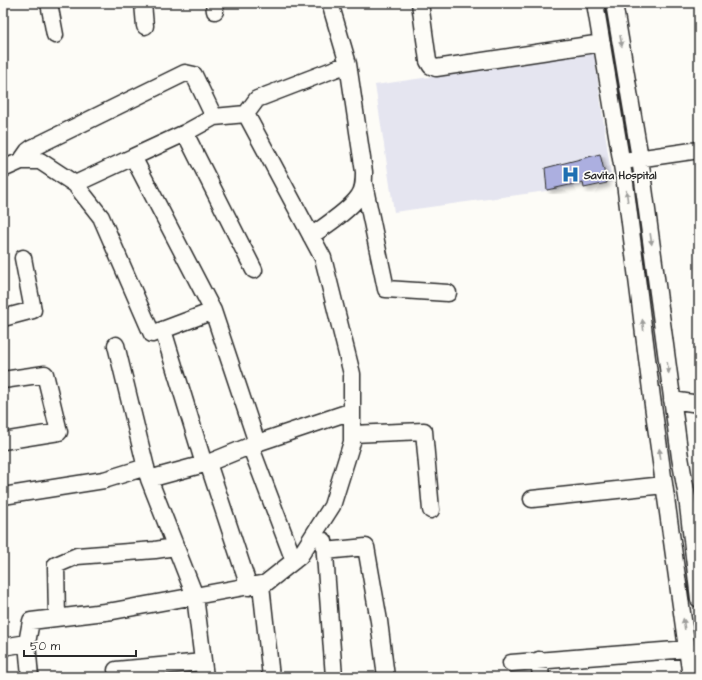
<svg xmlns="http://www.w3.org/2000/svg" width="702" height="680" viewBox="0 0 702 680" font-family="'Architects Daughter',sans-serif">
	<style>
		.built { fill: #e5e5f0 }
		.building { fill: #acafe0; stroke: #2b2b2b; filter: url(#shadow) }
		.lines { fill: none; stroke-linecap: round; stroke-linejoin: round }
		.minor-casing { stroke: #2b2b2b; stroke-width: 19 }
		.minor { stroke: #fdfcf7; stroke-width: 16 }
		.oneway { fill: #9e9e9b }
		.labels { text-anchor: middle; stroke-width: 3.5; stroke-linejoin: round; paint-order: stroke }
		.poi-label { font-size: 11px; font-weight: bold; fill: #2b2b2b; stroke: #fdfcf7; text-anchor: start }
	</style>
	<defs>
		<filter id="shadow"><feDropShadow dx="3.5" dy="3.5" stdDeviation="2" flood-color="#0004"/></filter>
	</defs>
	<rect width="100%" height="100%" fill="#fdfcf7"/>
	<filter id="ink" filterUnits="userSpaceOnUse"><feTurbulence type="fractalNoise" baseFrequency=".025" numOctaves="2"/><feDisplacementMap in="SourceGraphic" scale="8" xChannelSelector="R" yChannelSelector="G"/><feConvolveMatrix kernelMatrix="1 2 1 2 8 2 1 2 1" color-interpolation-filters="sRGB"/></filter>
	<g filter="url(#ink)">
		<!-- built -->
		<path class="built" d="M594 53 612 182 394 212 375 85Z"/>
		<!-- building -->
		<path class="building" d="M600 154 607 183 584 188 583 182 547 190 545 168Z"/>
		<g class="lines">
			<defs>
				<path id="minor" d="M49 3 55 35
					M143 3 145 26
					M214 3 215 11
					M420 3 428 61 431 66 436 68 602 43
					M595 3 625 183 652 398 691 677
					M614 3 640 158 680 457 687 497 699 599
					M246 114 257 99 348 64
					M185 133 254 270
					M630 160 699 150
					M3 169 21 161H40L75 184 101 217 152 334 213 311
					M75 184 133 157
					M364 184 386 289 448 293
					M311 236C325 226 350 210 359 196 364 189 364 181 364 172L348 64 330 3
					M3 318 33 310 23 258
					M163 330 204 464
					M116 345 148 476
					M3 380 45 374 59 432 3 441
					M672 400 699 404
					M352 434 424 431 431 510
					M257 443 352 411
					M250 445 294 561
					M208 463 249 587
					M3 496 104 480 146 467
					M532 499 664 485
					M324 541 334 677
					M325 551 366 547 379 621 386 677
					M261 585 271 677
					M57 618 56 565 77 556 155 550 175 547
					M27 643 30 677
					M3 647 27 643 31 621 113 611 266 583 300 556 332 506 352 442V374L323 258 246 114 214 117 194 75 185 73 32 148 28 151 21 161
					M539 660 541 677
					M511 663 688 649
					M116 670 203 662
					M205 677 195 596 149 479 208 463 257 443 213 311 133 157 185 133 214 117"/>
			</defs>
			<!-- minor casing -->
			<use href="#minor" class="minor-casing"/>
			<!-- minor -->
			<use href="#minor" class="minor"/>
		</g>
		<!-- one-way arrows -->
		<defs><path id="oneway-solid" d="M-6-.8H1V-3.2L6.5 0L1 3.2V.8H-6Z"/></defs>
		<g class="oneway">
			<use href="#oneway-solid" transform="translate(621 41) rotate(80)"/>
			<use href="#oneway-solid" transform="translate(627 196) rotate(-97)"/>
			<use href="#oneway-solid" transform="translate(651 239) rotate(82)"/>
			<use href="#oneway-solid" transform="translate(643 325) rotate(-97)"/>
			<use href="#oneway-solid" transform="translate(668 368) rotate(82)"/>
			<use href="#oneway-solid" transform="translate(660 454) rotate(-98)"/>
			<use href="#oneway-solid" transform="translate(684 624) rotate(-98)"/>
		</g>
	</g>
	<!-- icons -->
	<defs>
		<symbol id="hospital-bare" viewBox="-9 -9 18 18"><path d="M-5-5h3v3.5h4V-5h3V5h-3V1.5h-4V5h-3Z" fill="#1f6fb2" stroke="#fdfcf7" stroke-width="2.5" paint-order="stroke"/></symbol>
	</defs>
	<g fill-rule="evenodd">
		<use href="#hospital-bare" x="558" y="162" width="25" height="25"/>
	</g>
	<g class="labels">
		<!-- poi labels -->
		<g class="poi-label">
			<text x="584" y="179">Savita Hospital</text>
		</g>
	</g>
	<!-- margin -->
	<rect width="702" height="680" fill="none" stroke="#fdfcf7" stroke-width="16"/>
	<rect x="8" y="8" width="686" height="664" fill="none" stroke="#2b2b2b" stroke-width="1.5" filter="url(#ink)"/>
	<!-- scale -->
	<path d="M24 650v6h112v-6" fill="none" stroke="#2b2b2b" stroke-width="2"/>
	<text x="30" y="650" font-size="12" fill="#2b2b2b" stroke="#fdfcf7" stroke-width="3" paint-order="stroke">50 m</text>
</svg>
